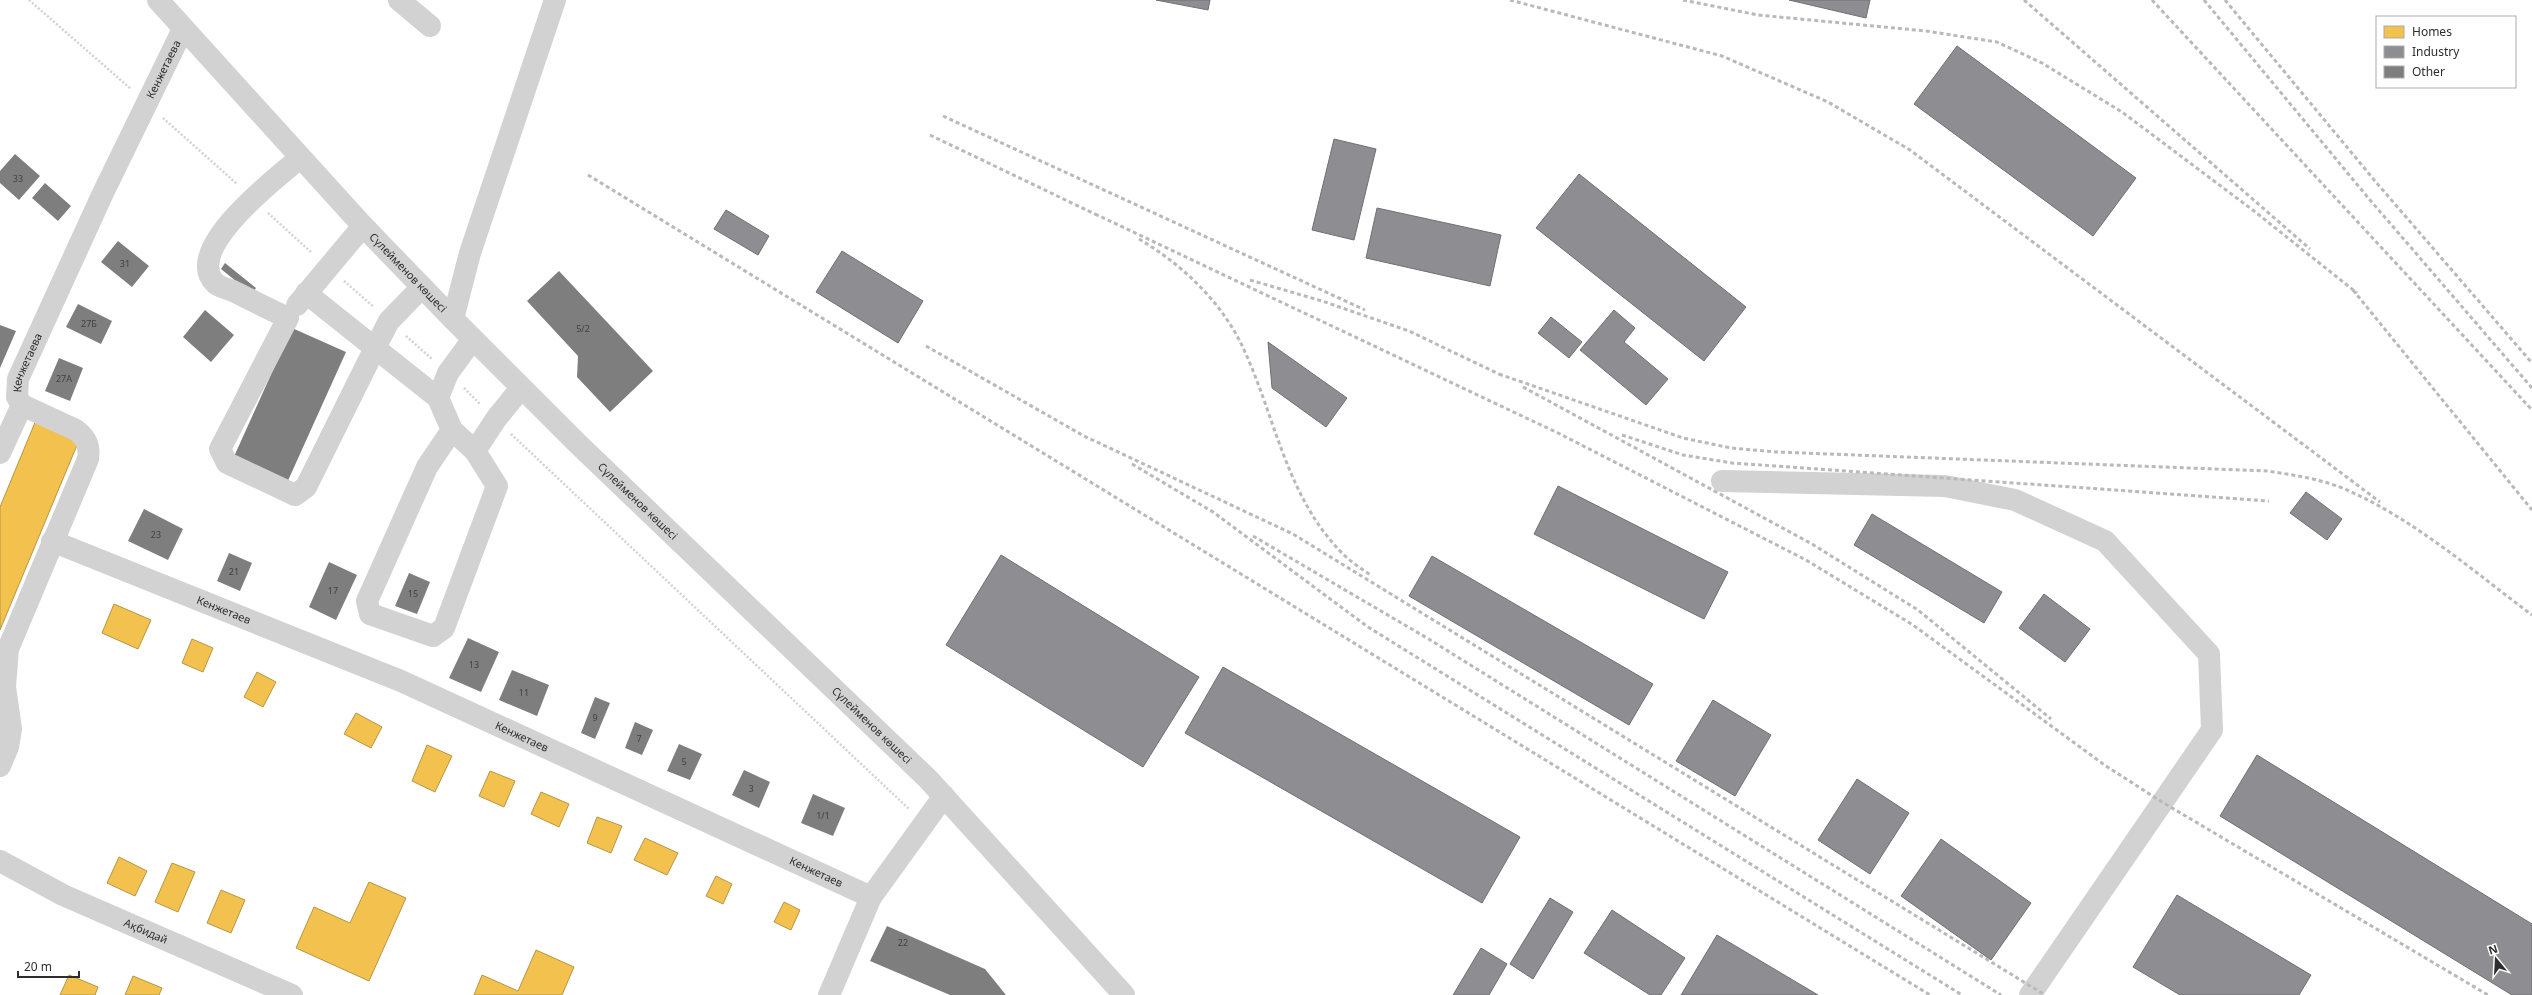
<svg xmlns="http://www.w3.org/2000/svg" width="2532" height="995" viewBox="0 0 2532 995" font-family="'Noto Sans',sans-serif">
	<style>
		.homes { fill: #f2c14e; stroke: #b79544 }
		.industry { fill: #8d8d92; stroke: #707074 }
		.building { fill: #7e7e7e }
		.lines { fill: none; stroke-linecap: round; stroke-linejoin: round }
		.path { stroke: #d2d2d2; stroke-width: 2.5; stroke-dasharray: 2 2; stroke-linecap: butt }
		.minor { stroke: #d2d2d2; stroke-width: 22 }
		.rail { stroke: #b9b9b9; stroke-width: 3; stroke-dasharray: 4 3; stroke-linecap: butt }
		.labels { text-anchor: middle; stroke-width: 4; stroke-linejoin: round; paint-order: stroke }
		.number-label { font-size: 9px; fill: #414141 }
		.street-label { font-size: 11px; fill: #2d2d2d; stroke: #fff }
	</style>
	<rect width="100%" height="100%" fill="#fff"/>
	<!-- homes -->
	<path class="homes" d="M36 420 80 438 0 630V507Z
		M114 604 151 620 138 649 102 633Z
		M192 639 213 648 203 672 182 663Z
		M257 672 276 682 263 707 244 697Z
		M356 713 382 727 371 748 344 734Z
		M427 745 452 756 435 792 412 781Z
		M490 771 515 781 504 807 479 796Z
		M541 792 569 804 559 827 531 814Z
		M597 817 622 826 611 853 587 843Z
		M645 838 678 853 667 875 634 860Z
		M119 857 147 871 135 896 107 883Z
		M172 863 195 872 178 912 155 902Z
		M716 876 732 884 723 904 706 896Z
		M369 882 406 898 369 981 296 948 314 907 350 923Z
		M221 890 245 900 231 933 207 923Z
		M784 902 800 910 791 930 774 922Z
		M536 950 574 967 562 995H474L482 975 518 991Z
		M69 975 98 987 95 995H60Z
		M133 976 162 988 159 995H125Z"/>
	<!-- industry -->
	<path class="industry" d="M1156 0H1210L1208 10Z
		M1789 0H1870L1866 18Z
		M1957 46 2136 178 2093 236 1914 104Z
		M1334 139 1376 149 1354 240 1312 230Z
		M1579 174 1746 307 1704 361 1536 228Z
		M1377 208 1501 235 1490 286 1366 258Z
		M726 210 769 236 758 255 714 229Z
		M842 251 923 301 898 343 816 292Z
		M1614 310 1635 328 1624 342 1668 379 1646 405 1580 350Z
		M1551 317 1582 342 1569 358 1538 333Z
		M1268 342 1347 398 1326 427 1272 388Z
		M1558 486 1728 572 1704 619 1534 534Z
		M2306 492 2342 519 2327 540 2290 513Z
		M1872 514 2002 592 1984 623 1854 545Z
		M1001 555 1199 677 1143 767 946 645Z
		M1432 556 1653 684 1629 725 1409 596Z
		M2044 594 2090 629 2065 662 2019 628Z
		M1223 667 1520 837 1482 903 1185 733Z
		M1713 700 1771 735 1735 796 1676 761Z
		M2257 755 2532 924V995H2512L2220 816Z
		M1857 779 1909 813 1870 874 1818 840Z
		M1941 839 2031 903 1991 960 1901 896Z
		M2177 895 2311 975 2299 995H2180L2133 967Z
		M1550 898 1573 912 1533 979 1510 964Z
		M1612 910 1685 958 1661 995H1650L1584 953Z
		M1717 935 1818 995H1681Z
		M1481 948 1507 964 1489 995H1453Z"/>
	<!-- building -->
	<path class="building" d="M15 154 40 176 19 200 0 183V171Z
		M45 183 71 206 58 221 32 198Z
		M118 241 149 266 132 287 101 262Z
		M225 263 256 288 252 294 221 269Z
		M559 271 653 371 610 412 577 377 578 356 527 301Z
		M78 304 112 321 101 344 66 327Z
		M205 310 234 335 211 362 183 337Z
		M0 325 16 331 0 368Z
		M292 328 346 352 286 485 232 461Z
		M59 358 83 368 70 401 45 391Z
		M144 509 183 529 168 560 128 541Z
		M229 553 252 563 240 591 217 581Z
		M329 562 357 575 336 620 309 607Z
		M409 573 430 582 417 614 395 606Z
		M468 638 499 652 481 692 449 678Z
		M512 670 549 685 537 716 499 700Z
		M595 697 610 703 595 739 581 733Z
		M635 722 653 730 642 755 625 748Z
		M679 744 702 754 690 780 667 771Z
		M744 770 770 782 759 808 732 795Z
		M813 794 845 808 833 836 801 823Z
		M887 926 985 969 1006 995H950L870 961Z"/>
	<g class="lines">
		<!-- path -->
		<path class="path" d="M29 0 131 89
			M163 118 237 184
			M268 213 312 253
			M344 281 374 307
			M406 336 432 359
			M464 388 480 404
			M511 434 909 809"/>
		<!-- minor -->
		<g class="minor">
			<path id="s1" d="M158 0 363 226 453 319 577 443 928 779 1124 995"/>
			<path d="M399 0 430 26"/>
			<path d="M300 158C279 176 180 250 216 284 220 287 228 289 233 291 251 300 269 309 288 318L220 449 227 463 295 495 306 487 375 348 306 293"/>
			<path d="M422 287 389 321 375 348 438 398 452 430 475 451 497 486 444 628 433 636 370 614 367 601 427 467 452 430"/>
			<path d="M297 305 363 226"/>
			<path d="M453 319 470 253 555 0"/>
			<path d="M438 398 448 373 473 339"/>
			<path d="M475 451 496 419 521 388"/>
			<path d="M0 453 22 405"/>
			<path d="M1722 481 1945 486 2015 500 2105 541 2209 654 2212 730 2030 995"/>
			<path id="s2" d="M52 541 401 681 871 897 944 796"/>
			<path id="s3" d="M0 766 8 747 11 729 5 687 8 649 88 459C90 445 86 438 76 430L22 405 17 397 18 379 103 193 183 29"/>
			<path id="s4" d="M0 861 63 895 292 995"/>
			<path d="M829 995 871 897"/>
		</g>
		<!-- rail -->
		<path class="rail" d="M1510 0 1722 56 1828 102 1910 150 2380 502
			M1683 0 1758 15 1926 31 1997 42 2042 63 2122 112 2254 211 2357 293
			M2024 0 2310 249
			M2152 0 2532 410
			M2204 0 2370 200 2532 388
			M2225 0 2375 181 2532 363
			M943 116 1365 310
			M930 135 1099 216
			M588 175 1930 995
			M1095 214 1558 433 1806 560 1913 625 2106 766 2162 802 2488 995
			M1139 239C1183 265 1224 304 1245 352 1276 420 1287 498 1343 554 1351 562 1362 569 1372 576
			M1250 280 1322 301 1409 331 1503 376
			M2353 290 2532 510
			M926 346 1084 436 1293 534 2045 995
			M1499 374 1683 438 1731 448 1777 452 2267 471C2294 475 2322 479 2347 490 2415 520 2473 571 2532 615
			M1523 387 1812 544 1918 610 2051 719
			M1622 435 1683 455 1732 463 2269 501
			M1132 464 1213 512 1368 627 1962 995
			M1253 536 1427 638 2001 995"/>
	</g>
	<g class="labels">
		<!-- number labels -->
		<g class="number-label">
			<text x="18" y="182">33</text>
			<text x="125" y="267">31</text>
			<text x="89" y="327">27Б</text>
			<text x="583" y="332">5/2</text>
			<text x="64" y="382">27А</text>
			<text x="156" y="538">23</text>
			<text x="234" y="575">21</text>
			<text x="333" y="594">17</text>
			<text x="413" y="597">15</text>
			<text x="474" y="668">13</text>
			<text x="524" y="696">11</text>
			<text x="595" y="721">9</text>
			<text x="639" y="742">7</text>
			<text x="684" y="765">5</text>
			<text x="751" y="792">3</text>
			<text x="823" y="819">1/1</text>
			<text x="903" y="946">22</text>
		</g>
		<!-- street labels -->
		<g class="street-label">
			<text dy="4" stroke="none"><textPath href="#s3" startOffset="788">Кенжетаева</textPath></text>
			<text dy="4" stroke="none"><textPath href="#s1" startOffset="370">Сүлейменов көшесі</textPath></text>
			<text dy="4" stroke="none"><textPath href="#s3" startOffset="464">Кенжетаева</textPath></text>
			<text dy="4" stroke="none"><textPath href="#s1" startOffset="694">Сүлейменов көшесі</textPath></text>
			<text dy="4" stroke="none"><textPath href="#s2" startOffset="185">Кенжетаев</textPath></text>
			<text dy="4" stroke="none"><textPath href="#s1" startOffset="1018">Сүлейменов көшесі</textPath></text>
			<text dy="4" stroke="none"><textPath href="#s2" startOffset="509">Кенжетаев</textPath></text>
			<text dy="4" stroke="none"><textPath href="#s2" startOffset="833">Кенжетаев</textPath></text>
			<text dy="4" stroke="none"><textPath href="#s4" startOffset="162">Ақбидай</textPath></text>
		</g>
	</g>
	<!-- legend -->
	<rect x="2376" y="16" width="140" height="72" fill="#ffffff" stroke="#ababab"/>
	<rect x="2384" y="26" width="20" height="12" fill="#f2c14e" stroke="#ababab"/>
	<text x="2412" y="36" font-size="12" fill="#2d2d2d">Homes</text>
	<rect x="2384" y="46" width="20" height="12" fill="#8d8d92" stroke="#ababab"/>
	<text x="2412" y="56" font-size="12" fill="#2d2d2d">Industry</text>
	<rect x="2384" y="66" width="20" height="12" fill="#7e7e7e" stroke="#ababab"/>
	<text x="2412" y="76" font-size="12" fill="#2d2d2d">Other</text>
	<!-- north arrow -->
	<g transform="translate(2496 959) rotate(342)" stroke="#ffffff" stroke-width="3" paint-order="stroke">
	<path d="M0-3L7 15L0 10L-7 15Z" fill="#2d2d2d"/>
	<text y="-6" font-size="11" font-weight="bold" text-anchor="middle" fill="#2d2d2d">N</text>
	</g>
	<!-- scale -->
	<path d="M18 971v6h61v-6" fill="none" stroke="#2d2d2d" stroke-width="2"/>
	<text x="24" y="971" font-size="12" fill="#2d2d2d" stroke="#ffffff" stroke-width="3" paint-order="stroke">20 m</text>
</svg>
